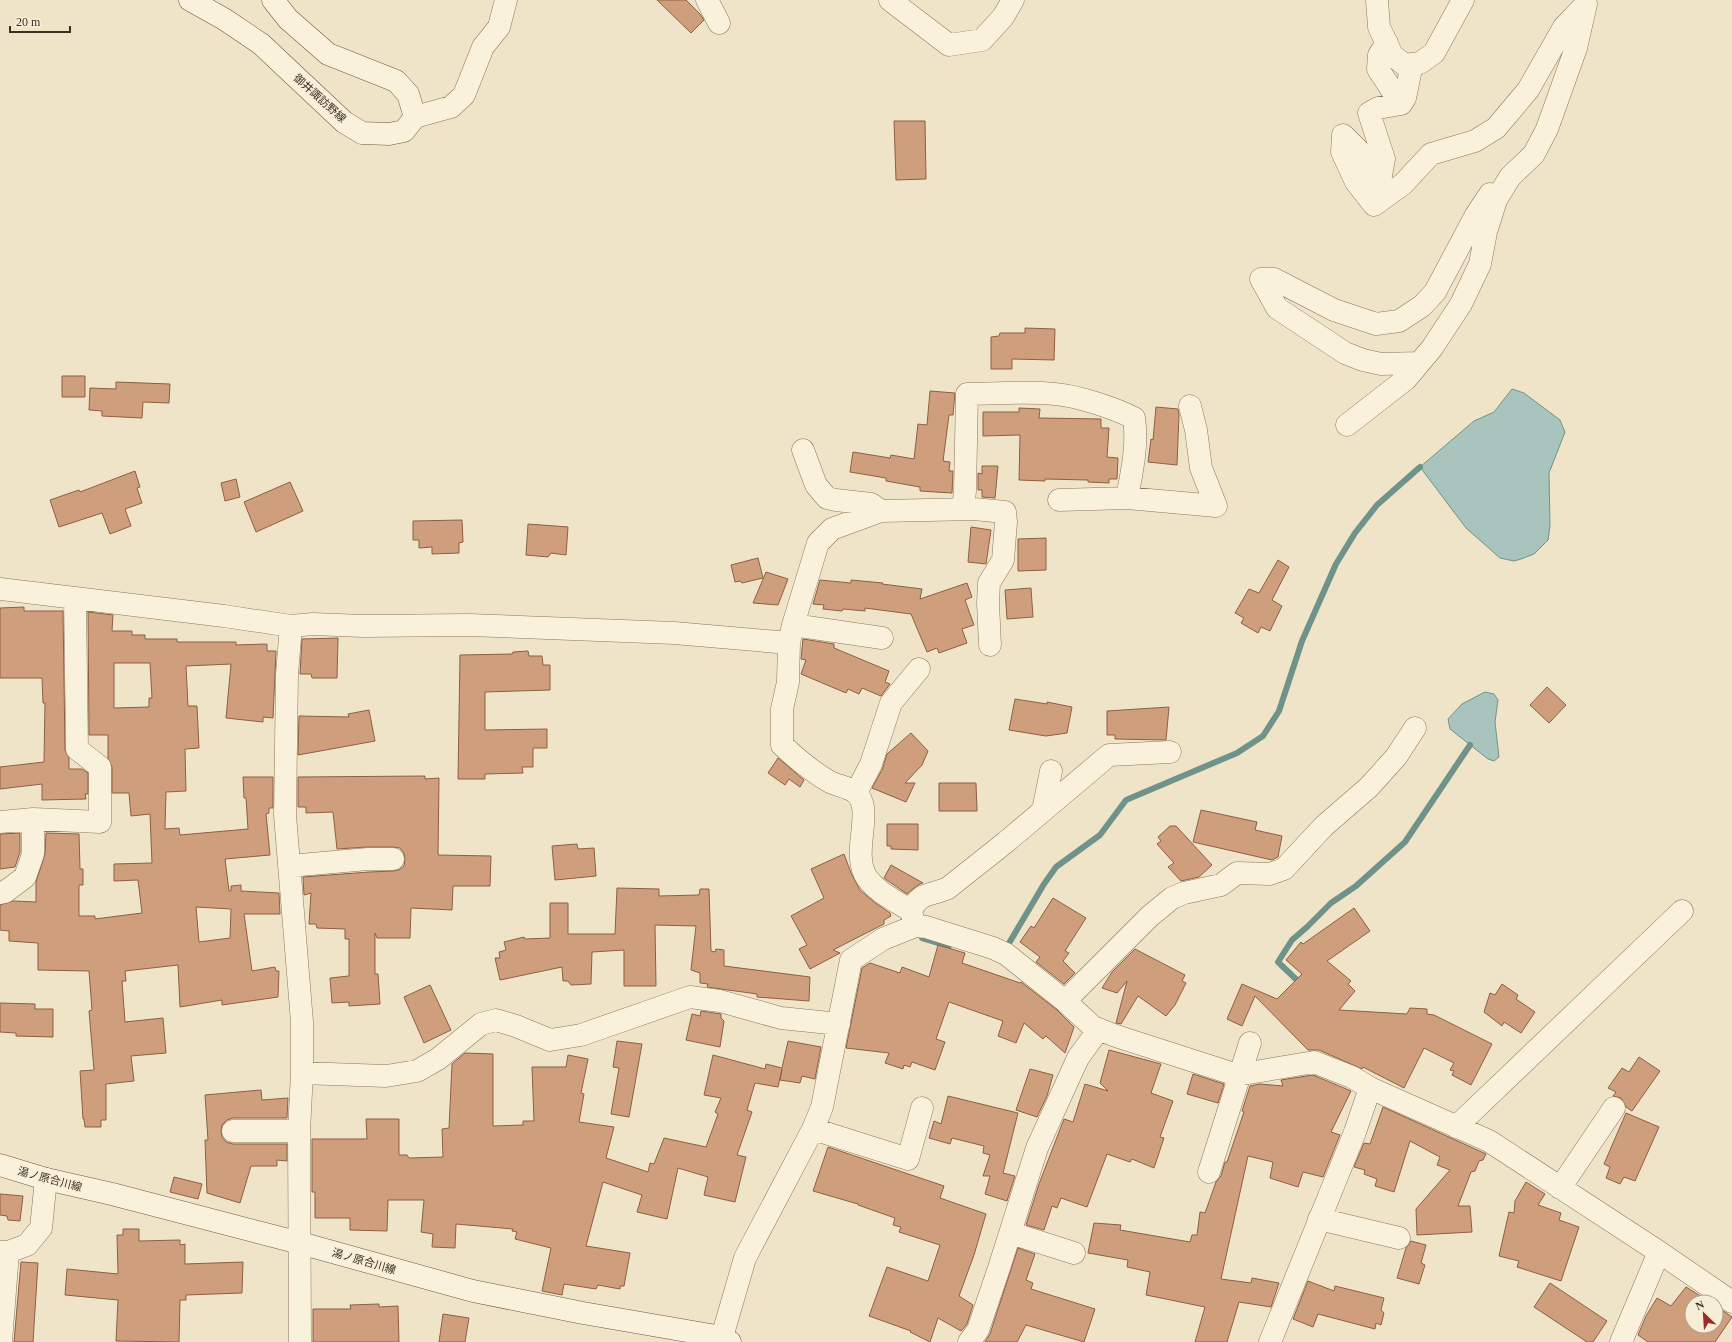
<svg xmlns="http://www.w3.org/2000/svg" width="1732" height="1342" viewBox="0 0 1732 1342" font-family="'Times New Roman','Noto Sans JP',serif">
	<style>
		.water { fill: #a9c4bc; stroke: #6f938a }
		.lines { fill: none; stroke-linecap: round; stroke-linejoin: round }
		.stream { stroke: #6f938a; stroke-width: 6 }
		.building { fill: #cf9f7d; stroke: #8d5f41; fill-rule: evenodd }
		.minor-casing { stroke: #8d765c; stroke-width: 23 }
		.secondary-casing { stroke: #6f573f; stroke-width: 23 }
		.minor { stroke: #faf1dc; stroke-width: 22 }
		.secondary { stroke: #faf1dc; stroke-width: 22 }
		.labels { text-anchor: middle; stroke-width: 3; stroke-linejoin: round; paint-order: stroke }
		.street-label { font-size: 11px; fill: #3d2e20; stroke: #f7eed8 }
	</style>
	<rect width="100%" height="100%" fill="#f0e4c8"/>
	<!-- water -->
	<path class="water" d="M1512 389 1524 393 1560 420 1565 432 1549 473 1550 526 1548 540 1534 554 1521 559 1514 561 1500 558 1466 528 1420 467 1474 421 1494 412Z
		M1485 692 1494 694 1498 700 1495 722 1499 757 1494 761 1488 759 1450 729 1448 719 1462 704Z"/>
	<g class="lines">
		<!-- stream -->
		<path class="stream" d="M922 938 949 946
			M1005 950 1044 884 1056 867 1100 835 1126 800 1237 753 1263 736 1279 711 1302 641 1336 564 1355 533 1377 505 1420 467
			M1301 984 1278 962 1292 940 1307 927 1331 903 1356 886 1405 842 1470 745"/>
	</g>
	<!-- building -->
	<path class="building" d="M657 0H686L700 14 704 20 691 33Z
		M894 121H925L926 179 896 180Z
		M1025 328 1055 329 1054 360 1012 359V369H991V337L999 336 1000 333H1025Z
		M62 376H85V397H62Z
		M116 382 170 384 169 403 143 402 142 418 102 416V411L89 410 90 388 116 389Z
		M930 391 955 393 953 415H949L943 461 950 462 949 471H953L952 493 920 491V487L886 481V478L850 472 853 452 890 458 891 455 914 459 918 424 927 425Z
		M1156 407 1178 409 1179 415 1177 465 1148 462 1151 439 1153 440Z
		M1019 408 1040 409 1039 418 1101 419V428H1109L1107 457 1118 458 1117 479H1109V483L1088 482V480L1045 479V481L1019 480 1020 435 983 436V412H1019Z
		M982 466H998L995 498 982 497V490H978V473L982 474Z
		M135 471 140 487 137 488 142 503 125 509 131 526 110 534 102 513 59 527 50 500 79 490 80 492Z
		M236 479 240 497 225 501 221 483Z
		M290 482 303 511 256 532 244 502Z
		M462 520 463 542 459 543V553L432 554V547L419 548V540H413V521Z
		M528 524 568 527 566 555 551 553 548 557 526 555Z
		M971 527 991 530 986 564 968 562Z
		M1046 538V570L1018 571V539Z
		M758 558 763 578 742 583 740 581 735 582 731 565Z
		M1278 560 1289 567 1272 600 1282 606 1270 631 1261 627 1258 633 1241 623 1244 618 1235 613 1249 589 1259 593Z
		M766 572 788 579 778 605 753 603Z
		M820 580 851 583V580L883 583 882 584 922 589 920 599 967 583 972 597 965 600 974 625 962 629 967 643 939 653 937 648 927 652 911 614 865 608V611L843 609 842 611 823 609 824 605 813 604Z
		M1031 588 1033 617 1007 619 1005 590Z
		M24 607V611H63L65 750 69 758V769H82L88 773V794H85L86 799 42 800V784L0 789V767L44 762 45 703H43L42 678H0V608Z
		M88 612 113 615 112 631H132V635H145V639H177V642H236V645L267 644V651H276L273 718 263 717V722L226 718 231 664 186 666 188 706H197L199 748 185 749 186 791 166 792 165 829 179 828 180 835 248 829 246 798H244L243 777H273V808H269V813L266 814 270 855 225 859 229 891H231V886L241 885V891L279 893 280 914H244L252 971 275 967 276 971H279L278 997 222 1005V1000L180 1007 178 965 125 971 126 981H122L125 1022 163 1018 166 1053 131 1056 134 1081 106 1084V1120H101V1127H85L84 1119H83L80 1071 94 1070 89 1011 92 1010 89 971 38 970V943L9 941V931L0 930V905L13 901 36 902V882L45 854 46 833 79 834 80 869H83V885H79V916H95V919L142 913 138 880 114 881V864L152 863 150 814 131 816 129 793H112V767L108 758V735H89ZM114 663H150L152 698H149V707L114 708ZM196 907 231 909 230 938 199 942Z
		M338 638 337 678H312L311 674H300L302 639Z
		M803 639 834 644V648L889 671 885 682 890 684 881 696 862 688 859 694 848 689 846 693 801 674 806 660 801 659Z
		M528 651 529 656H542L543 665H550V690L485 692V730L547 729V748H533V767H522L523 773 485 774V779H458L460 655 512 654 513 652Z
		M1547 687 1566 705 1549 723 1530 705Z
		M1015 699 1047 704V702L1072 707 1067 733 1046 736 1009 730Z
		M1169 707 1166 740 1115 739V735H1107V711Z
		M369 710 375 741 298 755 299 716 349 717 348 714Z
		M911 733 928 751 922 765 905 783H915L906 802 872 788 882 770 887 754Z
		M778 758 804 780 800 787 789 779 785 785 768 773Z
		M425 776V779L439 778 438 855 491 856 490 886H453L452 910 411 908 410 938H377L375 933V974H378L380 1004 349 1006V1002L332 1003 330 978 349 976V939H345V929L317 928 316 924H309L311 893 304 895 303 877 369 872 393 871 399 870 404 866 405 859 404 853 400 848 393 847H367L337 849 333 812 306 813V807H298V777Z
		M939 783H976L977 811H939Z
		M1201 810 1257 822 1255 830 1282 836 1278 857 1272 860 1193 842Z
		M887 824H918V850L891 849V846H887Z
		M1170 826H1176L1212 865 1199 877 1181 881 1168 867 1174 863 1157 844 1161 841 1158 837Z
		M20 833V852L15 867 0 869V834Z
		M577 844 578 849 594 848 596 876 555 880 552 846Z
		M844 854 851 873 860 890 874 902 890 913 891 916 884 920V924L833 950 840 953 810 969 799 949 807 945 791 916 824 898 811 869Z
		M891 865 923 883H922L915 887 907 894 884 878Z
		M617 888 659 889V896L699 895 700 889H709L711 951 715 952 716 949 724 950V966L810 977 809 1001 757 997V994L707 987 708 984 700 983V973L691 970 696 926 655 925 656 986H624V950L592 952 591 984 571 985 568 981H563L562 967 500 980 495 958H500L499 952 506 950 504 942 524 937 525 939 550 938V903H568V934H615Z
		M1053 898 1086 918 1065 951 1069 953 1063 961 1075 973 1064 984 1036 962 1040 957 1020 942 1031 926 1034 928Z
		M1354 908 1370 931 1327 961 1351 981 1348 984 1355 991 1339 1010 1407 1014 1410 1008 1427 1009V1014L1434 1015 1492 1044 1471 1085 1452 1075 1454 1071 1450 1070 1454 1063 1424 1048 1404 1088 1363 1067 1362 1069 1319 1050H1308L1255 996 1242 1026 1227 1019 1242 984 1277 999 1302 974 1286 960 1301 942 1303 944Z
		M938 945 965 953 962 963 1020 983 1021 982 1057 1010 1074 1027 1065 1053 1046 1036 1043 1039 1024 1023 1016 1043 998 1036 1003 1021 949 1002 936 1039 945 1042 935 1070 912 1062 910 1067 904 1065 903 1069 885 1063 889 1053 846 1048 862 968 870 963 900 973 902 967 929 977Z
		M1135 949 1185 975 1182 981 1186 983 1175 1005 1166 1016 1138 996 1121 1024 1116 1023 1127 981 1117 993 1102 988 1112 972Z
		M1502 984 1518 995 1516 999 1535 1012 1521 1033 1504 1022 1502 1026 1484 1012 1490 993 1495 995Z
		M430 985 451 1030 424 1043 404 997Z
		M0 1003 35 1004V1009H53V1037L16 1036V1033L0 1032Z
		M701 1011 721 1014V1018L724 1021 720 1047 686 1040 692 1014 700 1016Z
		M617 1041 642 1044 629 1117 611 1114 619 1068 613 1067Z
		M788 1041 821 1047 815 1079 802 1076 800 1083 780 1080 782 1069 778 1087 755 1083 747 1110 752 1112 737 1155 746 1157 735 1202 704 1195 708 1177 678 1168 667 1219 637 1212 642 1195 603 1182 586 1246 630 1253 624 1286H620V1289L598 1285 596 1289 564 1284 562 1295 542 1291 551 1248 515 1239 517 1232 512 1231 513 1229 456 1224 455 1248 432 1247 433 1234 421 1232 424 1200H388L387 1231 350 1230V1218H315V1192H312V1139H367L366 1119H399V1155H407L409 1158 443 1157 442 1129 449 1128 452 1064 465 1053 493 1054V1126L523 1125V1121H534L532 1067H566L568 1055 588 1059 581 1093 584 1094 579 1122 614 1127 606 1158 648 1172 650 1163 654 1164 664 1138 706 1147 718 1114 715 1112 721 1098 704 1095 713 1055 765 1069 766 1064 782 1068Z
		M1109 1050 1161 1064 1151 1093 1173 1101 1160 1137 1164 1138 1154 1168 1132 1159 1130 1162 1107 1154 1087 1207 1061 1198 1057 1208 1052 1206 1044 1230 1026 1225 1039 1184 1064 1119 1073 1122 1085 1084 1108 1091 1100 1083Z
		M1639 1057 1660 1071 1632 1111 1626 1107 1621 1098 1613 1096 1616 1092 1608 1088 1622 1068 1629 1072Z
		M1030 1069 1053 1075 1047 1096 1037 1117 1016 1110Z
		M1193 1074 1224 1084 1218 1103 1187 1094Z
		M1313 1075 1351 1091 1331 1132 1340 1135 1323 1177 1303 1172 1298 1187 1270 1178 1273 1162 1248 1156 1221 1279 1251 1283 1252 1278 1279 1283 1271 1307 1239 1302 1227 1342H1195L1205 1307 1146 1295 1150 1272 1127 1267 1128 1260 1088 1253 1094 1223 1121 1225 1120 1230 1190 1242 1192 1235H1197L1200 1212 1205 1213 1216 1182 1221 1176 1225 1162H1227L1244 1112 1242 1111 1250 1086 1260 1084 1283 1086 1281 1080Z
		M261 1090 262 1100 288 1098 287 1118H233L227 1120 222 1125 221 1131 222 1137 226 1142 233 1144H287V1161L277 1160V1166H251L240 1203 207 1193 205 1140H208L205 1095Z
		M948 1096 1018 1113 1003 1173 1015 1176 1007 1201 985 1194 990 1176H983L990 1155 983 1153 984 1146 952 1138 950 1144 929 1138 934 1121 941 1124Z
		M1383 1107 1486 1154 1483 1160 1479 1161 1475 1171 1471 1172 1458 1206H1470L1472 1232 1417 1235 1416 1209 1450 1170 1437 1165 1440 1157 1410 1141 1394 1192 1375 1186 1377 1179 1364 1174 1365 1170 1354 1167 1364 1143 1370 1144Z
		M1626 1113 1659 1127 1635 1181 1624 1177 1620 1184 1606 1178 1610 1167 1604 1164Z
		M828 1147 944 1186 940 1198 986 1214 974 1255 959 1296 973 1305 967 1324 961 1331 938 1318 930 1342 910 1332 911 1331 869 1316 887 1267 928 1281 940 1245 899 1232 901 1227 893 1225 895 1218 858 1205V1204L813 1191Z
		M174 1177 202 1184 198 1199 170 1192Z
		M1526 1182 1545 1194 1538 1205 1561 1213 1559 1220 1579 1227 1561 1281 1517 1267 1519 1261 1499 1256 1509 1212 1514 1213 1515 1201Z
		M0 1194 23 1196 20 1221 8 1220 7 1216 0 1215Z
		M123 1229H139V1241L180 1240V1245L185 1244V1264L243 1262 242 1293 186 1295V1300H180L179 1342 116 1341 118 1300 65 1295 67 1269 118 1274 117 1235H123Z
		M1411 1241 1426 1245 1421 1263 1425 1265 1419 1284 1397 1278 1406 1248Z
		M1018 1248 1035 1254 1026 1280 1033 1283 1031 1289 1095 1309 1084 1342 1026 1325 1017 1342H985L990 1334Z
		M21 1262 38 1263 33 1342H14Z
		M1308 1281 1334 1291 1335 1286 1384 1298 1381 1310 1384 1313 1381 1325 1376 1323 1375 1329 1318 1314 1313 1327 1293 1319Z
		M1550 1283 1607 1321 1593 1342H1587L1534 1307Z
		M1686 1287 1710 1302H1692V1326H1716V1306L1732 1317 1715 1342H1648L1638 1335 1646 1316 1657 1298 1671 1306Z
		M379 1304V1307L398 1306 399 1342H313V1309H351L350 1305Z
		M443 1314 469 1318 465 1342H439Z"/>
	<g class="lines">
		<defs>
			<path id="minor" d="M707 0 719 23
				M890 0 949 45 982 40 1003 17 1013 0
				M1377 0 1379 27 1392 55 1405 65 1420 63 1434 53 1463 0
				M1401 104 1405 98 1412 64
				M415 117 451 107 464 95 483 47 499 27 506 0
				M1419 363 1381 364 1363 360 1345 353 1277 308 1261 279H1274L1334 310 1376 324 1399 321 1422 306 1435 292 1476 215 1490 194
				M1347 425 1406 379 1432 348 1461 304 1480 264 1486 232 1496 200 1510 177 1534 154 1547 129 1576 48 1586 4 1564 27 1528 90 1496 128 1475 141 1431 154 1403 184 1374 205 1356 182 1342 152 1343 135 1359 151 1380 181 1384 159 1369 113 1378 108 1401 104 1378 69 1379 55 1387 43
				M803 450 816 485 827 498 836 500 871 504 881 511
				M1059 500 1127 498
				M963 509 965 491 967 394C996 394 1026 391 1055 394 1078 396 1114 408 1134 418 1138 445 1132 471 1127 498L1216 506 1201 468 1196 430 1190 406
				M0 589 224 616 291 626 313 624 363 626 469 625 674 633 789 643
				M793 625 882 638
				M291 626 287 674 285 815 302 1022V1073L299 1131 300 1342
				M856 793 871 764 891 703 919 669
				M1043 811 1051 771
				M0 822 33 819 100 822V767L77 749 75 599
				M289 866 368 859H393
				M0 893 5 892 25 877 33 854V819
				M911 911C920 891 931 896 948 888L1006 842 1109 755 1170 752
				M915 926 911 911C896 901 878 893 867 878 850 853 875 810 856 793 849 787 838 786 830 782 812 772 797 759 782 745V709L788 682 789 643 793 625 818 543 832 529 881 511 974 509 1005 512 1006 522 1003 560 989 583 988 603 990 645
				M1065 1001 1150 916 1172 898 1184 893 1221 885 1237 873 1270 874 1284 869 1324 826 1369 787 1396 757 1415 728
				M302 1073 386 1076 417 1071 438 1059 481 1024 496 1020 516 1026 550 1040 581 1035 690 997 720 1001 781 1018 839 1024
				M1456 1127 1682 911
				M813 1129 908 1159 922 1108
				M233 1131H299
				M1209 1172 1250 1043
				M1560 1188 1614 1108
				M1319 1219 1399 1238
				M1011 1233 1074 1253
				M0 1252H8L1 1342
				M8 1252 27 1245 41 1228 46 1179
				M722 1337 745 1258 813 1129 822 1107 851 960 883 939 915 926 926 927 993 948 1006 954 1065 1001 1093 1027 1116 1036 1237 1075 1314 1062 1352 1077 1370 1088 1489 1141 1659 1252 1732 1302
				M969 1342 978 1330 999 1268 1037 1148 1078 1058 1099 1029
				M1270 1342 1355 1132 1370 1088
				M1621 1342 1659 1252"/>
			<path id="secondary" d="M190 0 224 19 261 44 344 122 362 133 389 134 404 131 415 117 408 94 396 81 328 54 288 19 273 0
				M0 1165 46 1179 112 1194 300 1243 473 1291 583 1313 722 1337 730 1342"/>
		</defs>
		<!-- minor casing -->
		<use href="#minor" class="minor-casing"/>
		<!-- secondary casing -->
		<use href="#secondary" class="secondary-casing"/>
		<!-- minor -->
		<use href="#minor" class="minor"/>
		<!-- secondary -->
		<use href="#secondary" class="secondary"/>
	</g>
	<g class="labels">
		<!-- street labels -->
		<g class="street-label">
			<text transform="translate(320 98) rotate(42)" y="4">御井諏訪野線</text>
			<text transform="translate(50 1179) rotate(15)" y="4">湯ノ原合川線</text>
			<text transform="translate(364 1261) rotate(16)" y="4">湯ノ原合川線</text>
		</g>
	</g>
	<!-- north arrow -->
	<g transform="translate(1704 1314) rotate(335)"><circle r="19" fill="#f7eed8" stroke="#ada18e"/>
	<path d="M0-3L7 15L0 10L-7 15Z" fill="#9e2a2b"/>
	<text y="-6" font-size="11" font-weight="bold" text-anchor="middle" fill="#3d2e20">N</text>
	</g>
	<!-- scale -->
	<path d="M10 26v6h60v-6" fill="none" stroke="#3d2e20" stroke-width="2"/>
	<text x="16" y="26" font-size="12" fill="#3d2e20" stroke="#f7eed8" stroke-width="3" paint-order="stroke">20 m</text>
</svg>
